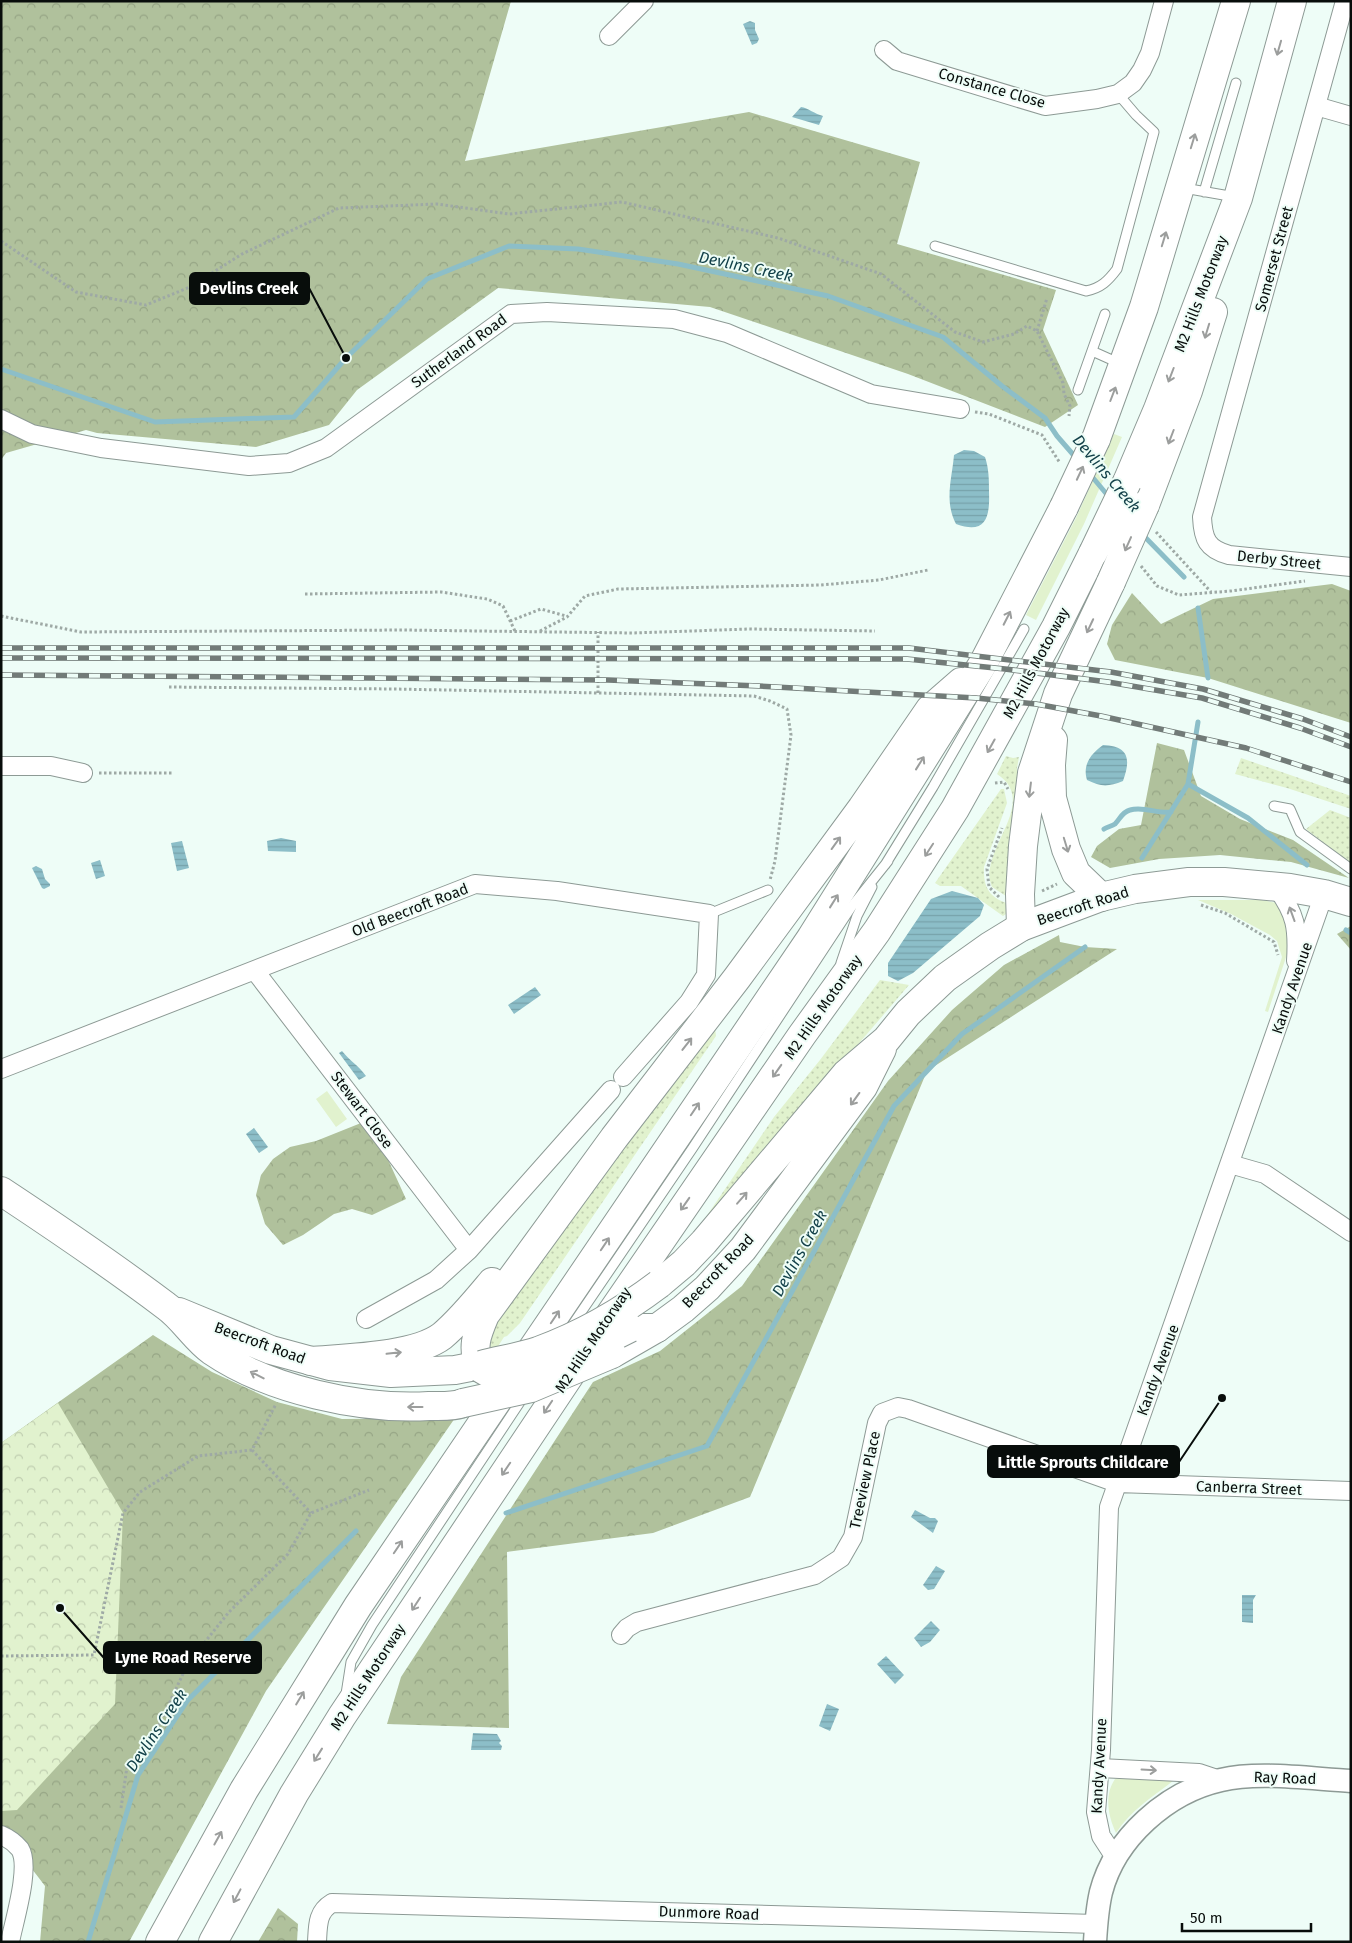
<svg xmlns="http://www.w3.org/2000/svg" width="1352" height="1943" viewBox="0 0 1352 1943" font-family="'Fira Sans',sans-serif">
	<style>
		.grass { fill: #e1f2ce }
		.forest { fill: url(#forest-crowns) }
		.park { fill: url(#park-crowns) }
		.garden { fill: url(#garden-dots) }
		.water { fill: url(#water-rules) }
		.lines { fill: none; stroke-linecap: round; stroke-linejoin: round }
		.stream { stroke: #8cbec8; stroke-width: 5 }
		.service-casing { stroke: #8d9a95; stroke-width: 11 }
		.minor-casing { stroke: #8d9a95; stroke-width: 20 }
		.tertiary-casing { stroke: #8d9a95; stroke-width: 25 }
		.primary-casing { stroke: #8d9a95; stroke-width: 30 }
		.motorway-casing { stroke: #8d9a95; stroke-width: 30 }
		.path { stroke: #9ea9a5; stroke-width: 3; stroke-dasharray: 2.5 2.5; stroke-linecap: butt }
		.service { stroke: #fff; stroke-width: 9 }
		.minor { stroke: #fff; stroke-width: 18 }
		.tertiary { stroke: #fff; stroke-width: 22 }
		.primary { stroke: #fff; stroke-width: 28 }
		.motorway { stroke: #fff; stroke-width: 28 }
		.rail-casing { stroke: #727b78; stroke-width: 5.5 }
		.rail { stroke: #eefdf7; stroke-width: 4; stroke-dasharray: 11; stroke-linecap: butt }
		.primary-bridge-casing { stroke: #8d9a95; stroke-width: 30; stroke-linecap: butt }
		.motorway-bridge-casing { stroke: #8d9a95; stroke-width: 30; stroke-linecap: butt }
		.primary-bridge { stroke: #fff; stroke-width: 28 }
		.motorway-bridge { stroke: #fff; stroke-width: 28 }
		.oneway { stroke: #9c9e9d }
		.labels { text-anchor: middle; stroke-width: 4; stroke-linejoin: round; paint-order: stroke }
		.street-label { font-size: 15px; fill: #080d0b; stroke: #eefdf7 }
		.water-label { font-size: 16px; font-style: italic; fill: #134149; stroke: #eefdf7 }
		.leader { fill: none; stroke: #080d0b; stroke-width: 2 }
		.callout-dot { fill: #080d0b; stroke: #eefdf7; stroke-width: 2 }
		.callout { fill: #080d0b; stroke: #080d0b; stroke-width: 2 }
		.callout-label { font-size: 16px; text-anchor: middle; font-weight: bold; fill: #fff }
	</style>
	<defs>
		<pattern id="forest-crowns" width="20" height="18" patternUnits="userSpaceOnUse" patternTransform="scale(1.25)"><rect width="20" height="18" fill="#b0c19c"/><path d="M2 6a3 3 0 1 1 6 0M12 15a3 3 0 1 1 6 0" fill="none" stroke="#96a585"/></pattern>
		<pattern id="park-crowns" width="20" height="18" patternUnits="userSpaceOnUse" patternTransform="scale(1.25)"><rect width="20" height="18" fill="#e1f2ce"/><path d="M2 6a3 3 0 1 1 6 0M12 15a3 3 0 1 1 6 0" fill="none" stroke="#c0ceb0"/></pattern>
		<pattern id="garden-dots" width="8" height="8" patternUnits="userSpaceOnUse" patternTransform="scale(1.25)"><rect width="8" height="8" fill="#e1f2ce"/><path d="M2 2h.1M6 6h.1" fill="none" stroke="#c0ceb0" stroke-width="1.8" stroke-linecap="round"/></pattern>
		<pattern id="water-rules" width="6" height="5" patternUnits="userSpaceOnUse" patternTransform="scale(1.25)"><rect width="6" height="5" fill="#8cbec8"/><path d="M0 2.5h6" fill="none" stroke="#77a2aa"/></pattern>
	</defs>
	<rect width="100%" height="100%" fill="#eefdf7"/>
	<!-- grass -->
	<path class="grass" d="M1114 434 1122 437 1084 524 1036 620 1026 615 1076 518Z
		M1198 900H1261L1277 903 1285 911 1290 945 1268 1012 1265 1011 1282 957 1277 941 1270 935 1231 914Z
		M327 1091 347 1119 336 1127 316 1099Z
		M1124 1777 1173 1781C1152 1797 1131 1810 1116 1833 1108 1816 1104 1795 1115 1779Z"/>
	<!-- forest -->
	<path class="forest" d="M1 1H511L465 161 749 112 920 162 897 244 1056 290 1043 330 1078 405 1045 427 908 374 710 307 498 288 357 390 329 425 256 447 97 433 86 430 6 453 1 460Z
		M1332 584 1351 591V723L1208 678 1115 660 1107 644 1112 625 1132 593 1161 624 1213 599Z
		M1157 743 1184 750 1201 796 1240 819 1293 840 1349 878 1291 862 1220 855 1159 859 1110 868 1091 857 1097 846 1119 829 1141 825Z
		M1351 926V950L1337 934Z
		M1059 935 1060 942 1085 947 1117 949 927 1071 750 1497 653 1533 507 1552 509 1728 387 1724 401 1677 593 1382 660 1351 742 1286 888 1081 952 1010 1004 965Z
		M366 1121 385 1153 406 1199 372 1215 352 1209 334 1214 303 1235 283 1245 265 1224 256 1195 261 1175 273 1159 290 1147 316 1141Z
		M153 1335 212 1372 277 1402 342 1419 455 1418 266 1691 129 1942H40L45 1886 16 1848 1 1843V1443Z
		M278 1908 298 1924 297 1942H258Z"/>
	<!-- park -->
	<path class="park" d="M58 1403 123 1513 115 1704 17 1810 1 1811V1443Z"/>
	<!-- garden -->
	<path class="garden" d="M1006 756 1013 758 1019 757 1017 768V801L1009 898 992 887C990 881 988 875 990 868 995 836 1034 798 997 774Z
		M1241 758 1351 796V809L1287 788 1235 774Z
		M1001 789H1004L1007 803 984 867C983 890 991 899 1013 905L1012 910 1003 916 961 886H940L935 883Z
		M1330 810 1351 818V864L1306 829Z
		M880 980 909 985 691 1239 774 1117 820 1060Z
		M715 1027 716 1036 520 1323 507 1336 504 1337 495 1351H489L488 1339 509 1299Z"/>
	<!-- water -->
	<path class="water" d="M750 21 755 23V30L759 39 757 43 752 45 743 24Z
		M801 107C808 108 815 114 823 116L819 125 792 117Z
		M964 450 974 451 985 457C989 469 989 480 989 492 990 517 986 535 956 524 944 501 952 479 954 455Z
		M1103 745C1129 746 1131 759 1123 781 1108 787 1101 787 1087 780 1082 764 1092 753 1103 745Z
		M281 838 296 841V852L268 851 267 841Z
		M182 841 189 868 177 871 171 843Z
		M100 860 105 876 96 879 91 863Z
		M36 866 42 869 45 879 50 884V886L44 889 42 888 32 868Z
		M952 891 978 898 984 905 980 916 913 973 898 981 888 976V963L931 899Z
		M535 987 541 995 514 1014 508 1005Z
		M342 1051C350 1061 359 1066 366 1076L359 1080 339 1053Z
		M254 1128 268 1147 259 1153 246 1134Z
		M915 1510 930 1518H935L938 1521 933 1533 911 1517Z
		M936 1566 945 1571 934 1589 928 1590 923 1585Z
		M1242 1595H1256L1253 1600V1623L1242 1622Z
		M931 1621 940 1630 930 1642 921 1647 914 1638Z
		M886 1656 904 1675 895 1684 877 1664Z
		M827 1704 839 1709 830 1731 819 1726Z
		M473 1733 497 1734 501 1741 499 1743 502 1746 501 1750H471Z"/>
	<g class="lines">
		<!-- stream -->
		<path class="stream" d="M1 369 155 422 294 417 346 358 427 279 509 246 578 249 678 264 828 296 943 337 1002 386 1045 418 1057 436 1077 459
			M1089 473 1109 497
			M1141 533 1184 577
			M1198 608 1208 678
			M1188 784 1248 818 1307 865
			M1104 829C1107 827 1112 826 1115 824 1120 819 1122 812 1130 810 1144 806 1157 814 1171 812
			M1142 858 1188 784 1198 722
			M1346 930 1351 933
			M506 1513 707 1446 894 1106 962 1034 1085 947
			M88 1942 138 1775 187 1701 356 1531"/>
		<defs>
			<path id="service" d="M1184 188 1235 197
				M1204 192 1236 83
				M935 246 1086 291C1101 288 1108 281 1117 269L1154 132 1136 115 1118 94
				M1092 351 1121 364
				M1078 390 1105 314
				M1274 806 1290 809 1300 832 1351 869
				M885 865 933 787 1024 629
				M709 914 768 890
				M841 963 857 916 872 887
				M569 1330 692 1149 852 906 888 861
				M346 1694 351 1662 372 1625 524 1396"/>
			<path id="minor" d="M1345 1 1202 517C1203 539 1207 549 1229 555L1351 567
				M609 36 644 1
				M884 50 897 61 1045 106 1097 99 1118 94 1133 83 1142 70 1150 53 1164 1
				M1316 106 1351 116
				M1 419 32 434 101 448 249 466 289 463 326 448 511 314 547 312 674 319 727 333 871 394 960 409
				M1 766H51L83 773
				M1276 887C1296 914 1298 928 1296 961
				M255 971 469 1250
				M1 1069 475 884 557 891 709 914 706 975 689 1002 623 1077
				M1230 1164 1265 1174 1351 1232
				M366 1319 436 1280 469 1250 611 1090
				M621 1635 627 1628 637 1622 815 1575 841 1558 853 1537 877 1423 882 1413 898 1407 908 1409 1117 1483 1351 1491
				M1100 1768 1199 1773 1220 1780
				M1 1835C8 1838 15 1843 20 1849 31 1867 14 1921 10 1942
				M1116 1859 1101 1836 1096 1812 1101 1750 1109 1507 1324 894
				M317 1942C318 1925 317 1912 332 1903L1096 1924"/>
			<path id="tertiary" d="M1095 1942C1096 1925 1097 1909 1101 1892 1115 1838 1167 1792 1221 1780 1259 1771 1312 1779 1351 1781"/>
			<path id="primary" d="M1 1191C57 1228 113 1266 166 1306 183 1318 195 1339 212 1351 269 1390 361 1410 429 1406 440 1406 453 1407 463 1403
				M659 1284 684 1263 704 1242 846 1074 886 1040 908 1013 945 978 990 946 1021 927 1101 897 1135 889 1189 882H1224L1290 888 1324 894 1351 902
				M179 1312 271 1350 330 1366 391 1373 455 1370 481 1365
				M612 1354 657 1328 683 1309 707 1288 743 1249 863 1087 882 1049"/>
			<path id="motorway" d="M1096 439 1144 307 1236 1
				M1127 482 1158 409 1238 198 1292 1
				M1145 505 1188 391 1213 312
				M1053 740 1051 765 1052 798 1066 849 1076 873 1101 897
				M1021 927 1020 894 1023 846 1032 773 1058 694 1111 582
				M605 1322 802 1035 877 931 955 809 1056 627 1093 553
				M630 1328H657
				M311 1361C346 1358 414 1357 442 1336 460 1321 477 1300 492 1282
				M480 1368C471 1347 477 1334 485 1315L614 1138 737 978 862 808 930 709 961 682
				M160 1942 244 1790 358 1606 811 938 984 662 1064 507
				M213 1942 294 1794 342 1716 580 1360"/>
		</defs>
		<!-- service casing -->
		<use href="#service" class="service-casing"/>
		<!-- minor casing -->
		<use href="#minor" class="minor-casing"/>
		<!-- tertiary casing -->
		<use href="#tertiary" class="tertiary-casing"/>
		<!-- primary casing -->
		<use href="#primary" class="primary-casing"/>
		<!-- motorway casing -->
		<use href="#motorway" class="motorway-casing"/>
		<!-- path -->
		<path class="path" d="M1 241 76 292 146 305 190 287 242 254 339 208 437 204 509 214 622 202 778 238 881 274 955 332 983 342 1014 334 1027 326 1037 331 1063 383 1064 394 1070 406 1069 416
			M1037 331 1047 298
			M975 412 989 414 1042 435 1060 463
			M1156 532 1211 592
			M1141 566 1157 586 1179 595 1231 591 1305 581
			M305 594 441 592 487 599 503 606 515 631
			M1 616 81 632 403 630 633 633 749 629 875 631
			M510 621 541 609 566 616
			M540 631 567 617 585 596 618 589 821 585 879 580 928 570
			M169 687 394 689 754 696 770 701 787 709 791 735 775 861 770 880
			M598 693V632
			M99 773H173
			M995 783 1004 782 1008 789
			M1042 891 1057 884
			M999 897 989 887 987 869 1002 828
			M1201 905 1225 913 1274 942 1278 955
			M252 1450 311 1513
			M1 1656 94 1655 123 1513 140 1492 198 1456 252 1450 276 1404
			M121 1808 127 1767 147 1751 188 1663 229 1612 288 1554 311 1513 369 1490"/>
		<!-- service -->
		<use href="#service" class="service"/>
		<!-- minor -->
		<use href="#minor" class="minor"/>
		<!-- tertiary -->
		<use href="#tertiary" class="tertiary"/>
		<!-- primary -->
		<use href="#primary" class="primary"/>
		<!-- motorway -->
		<use href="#motorway" class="motorway"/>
		<defs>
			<path id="rail" d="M1 648H909L1111 672 1203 689 1303 719 1351 737
				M1 658 907 659 1005 669 1108 682 1202 698 1300 728 1351 747
				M1 675 608 680 759 686 976 698 1036 704 1101 716 1246 748 1351 782"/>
		</defs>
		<!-- rail casing -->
		<use href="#rail" class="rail-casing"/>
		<!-- rail -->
		<use href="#rail" class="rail"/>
		<defs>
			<path id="primary-bridge" d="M481 1365C500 1360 520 1357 538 1351 582 1335 622 1312 659 1284
				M463 1403 531 1388 612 1354"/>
			<path id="motorway-bridge" d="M1064 507 1096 439
				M1093 553 1127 482
				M1111 582 1145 505
				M480 1368 497 1378 525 1374 580 1353 630 1328"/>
		</defs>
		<!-- primary-bridge casing -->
		<use href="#primary-bridge" class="primary-bridge-casing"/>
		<!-- motorway-bridge casing -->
		<use href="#motorway-bridge" class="motorway-bridge-casing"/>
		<!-- primary-bridge -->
		<use href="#primary-bridge" class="primary-bridge"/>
		<!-- motorway-bridge -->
		<use href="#motorway-bridge" class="motorway-bridge"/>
	</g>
	<!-- one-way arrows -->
	<defs><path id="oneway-shaft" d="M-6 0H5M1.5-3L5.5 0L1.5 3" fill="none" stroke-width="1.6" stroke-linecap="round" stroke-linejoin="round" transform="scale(1.25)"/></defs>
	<g class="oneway">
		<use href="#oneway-shaft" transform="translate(1279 48) rotate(106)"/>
		<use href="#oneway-shaft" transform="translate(1193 141) rotate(-73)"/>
		<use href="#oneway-shaft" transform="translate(1164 239) rotate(-73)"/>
		<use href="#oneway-shaft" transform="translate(1207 331) rotate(107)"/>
		<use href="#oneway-shaft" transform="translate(1171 375) rotate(111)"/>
		<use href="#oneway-shaft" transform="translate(1113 394) rotate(-69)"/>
		<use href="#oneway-shaft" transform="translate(1171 437) rotate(111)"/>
		<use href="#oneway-shaft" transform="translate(1080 473) rotate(-65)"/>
		<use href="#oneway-shaft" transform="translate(1128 544) rotate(114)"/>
		<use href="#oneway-shaft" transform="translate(1007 618) rotate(-63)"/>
		<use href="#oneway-shaft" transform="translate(1090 626) rotate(115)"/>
		<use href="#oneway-shaft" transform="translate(991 746) rotate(119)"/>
		<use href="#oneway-shaft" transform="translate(920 763) rotate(-58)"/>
		<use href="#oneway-shaft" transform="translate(1030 790) rotate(97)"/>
		<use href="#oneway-shaft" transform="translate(836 843) rotate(-54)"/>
		<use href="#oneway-shaft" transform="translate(1066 845) rotate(73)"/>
		<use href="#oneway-shaft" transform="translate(929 850) rotate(123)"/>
		<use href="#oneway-shaft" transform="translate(834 901) rotate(-58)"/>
		<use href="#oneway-shaft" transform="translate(1292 914) rotate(-110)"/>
		<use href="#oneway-shaft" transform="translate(687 1044) rotate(-52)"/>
		<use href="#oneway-shaft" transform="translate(777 1071) rotate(125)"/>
		<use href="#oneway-shaft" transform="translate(855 1099) rotate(126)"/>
		<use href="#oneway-shaft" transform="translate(695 1109) rotate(-56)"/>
		<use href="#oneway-shaft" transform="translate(742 1198) rotate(-49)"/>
		<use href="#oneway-shaft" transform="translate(685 1204) rotate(125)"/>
		<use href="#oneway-shaft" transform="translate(605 1244) rotate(-56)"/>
		<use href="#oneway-shaft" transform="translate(555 1317) rotate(-56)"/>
		<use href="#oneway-shaft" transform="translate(394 1353) rotate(-6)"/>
		<use href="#oneway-shaft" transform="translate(257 1375) rotate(-153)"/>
		<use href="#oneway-shaft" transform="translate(415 1407) rotate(-180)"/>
		<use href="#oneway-shaft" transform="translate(548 1407) rotate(124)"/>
		<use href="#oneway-shaft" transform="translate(506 1469) rotate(124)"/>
		<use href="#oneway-shaft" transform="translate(398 1547) rotate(-56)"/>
		<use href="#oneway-shaft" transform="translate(416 1604) rotate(123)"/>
		<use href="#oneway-shaft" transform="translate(300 1698) rotate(-59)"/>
		<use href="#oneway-shaft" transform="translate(318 1755) rotate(122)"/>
		<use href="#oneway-shaft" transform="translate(1149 1770) rotate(3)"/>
		<use href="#oneway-shaft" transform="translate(218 1838) rotate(-61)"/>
		<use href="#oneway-shaft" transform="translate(237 1896) rotate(118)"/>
	</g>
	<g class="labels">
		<!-- street labels -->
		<g class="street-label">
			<text transform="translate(992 88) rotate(16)" y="5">Constance Close</text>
			<text transform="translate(1274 259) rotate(-75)" y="5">Somerset Street</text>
			<text transform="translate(1201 294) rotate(-69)" y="5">M2 Hills Motorway</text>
			<text transform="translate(459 351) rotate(-36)" y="5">Sutherland Road</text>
			<text transform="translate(1279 560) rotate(6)" y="5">Derby Street</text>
			<text transform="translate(1036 663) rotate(-62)" y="5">M2 Hills Motorway</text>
			<text transform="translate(1083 906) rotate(-18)" y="5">Beecroft Road</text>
			<text transform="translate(410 910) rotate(-21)" y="5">Old Beecroft Road</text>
			<text transform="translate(1292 988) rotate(-71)" y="5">Kandy Avenue</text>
			<text transform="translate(823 1007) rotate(-55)" y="5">M2 Hills Motorway</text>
			<text transform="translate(362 1110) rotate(53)" y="5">Stewart Close</text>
			<text transform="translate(718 1271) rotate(-46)" y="5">Beecroft Road</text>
			<text transform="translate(593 1340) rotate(-56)" y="5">M2 Hills Motorway</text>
			<text transform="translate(260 1343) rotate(20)" y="5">Beecroft Road</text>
			<text transform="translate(1158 1370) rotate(-70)" y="5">Kandy Avenue</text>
			<text transform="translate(865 1480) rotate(-78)" y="5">Treeview Place</text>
			<text transform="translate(1249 1488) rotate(2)" y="5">Canberra Street</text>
			<text transform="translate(368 1677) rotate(-57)" y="5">M2 Hills Motorway</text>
			<text transform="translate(1099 1766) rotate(-87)" y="5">Kandy Avenue</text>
			<text transform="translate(1285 1778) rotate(2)" y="5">Ray Road</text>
			<text transform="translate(709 1913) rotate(2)" y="5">Dunmore Road</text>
		</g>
		<!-- water labels -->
		<g class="water-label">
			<text transform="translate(746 266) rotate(12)" y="6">Devlins Creek</text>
			<text transform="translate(1107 473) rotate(50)" y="6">Devlins Creek</text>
			<text transform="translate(799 1253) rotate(-61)" y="6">Devlins Creek</text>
			<text transform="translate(156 1730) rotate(-56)" y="6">Devlins Creek</text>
		</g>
	</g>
	<!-- callouts -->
	<path class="leader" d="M346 358L309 288M1222 1398L1179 1462M60 1608L104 1658"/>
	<g class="callout-dot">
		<circle cx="346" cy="358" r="5"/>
		<circle cx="1222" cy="1398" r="5"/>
		<circle cx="60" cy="1608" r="5"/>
	</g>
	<g class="callout">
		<rect x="190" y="273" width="119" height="31" rx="5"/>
		<rect x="988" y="1446" width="191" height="31" rx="5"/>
		<rect x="104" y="1642" width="157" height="31" rx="5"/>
	</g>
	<g class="callout-label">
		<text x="249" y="294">Devlins Creek</text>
		<text x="1083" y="1468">Little Sprouts Childcare</text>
		<text x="183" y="1663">Lyne Road Reserve</text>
	</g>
	<!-- border -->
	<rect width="1352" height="1943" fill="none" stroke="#080d0b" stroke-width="5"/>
	<!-- scale -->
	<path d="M1182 1923v8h129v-8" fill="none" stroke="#080d0b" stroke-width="2.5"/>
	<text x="1190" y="1923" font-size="15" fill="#080d0b" stroke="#eefdf7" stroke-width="4" paint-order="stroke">50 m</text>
</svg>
